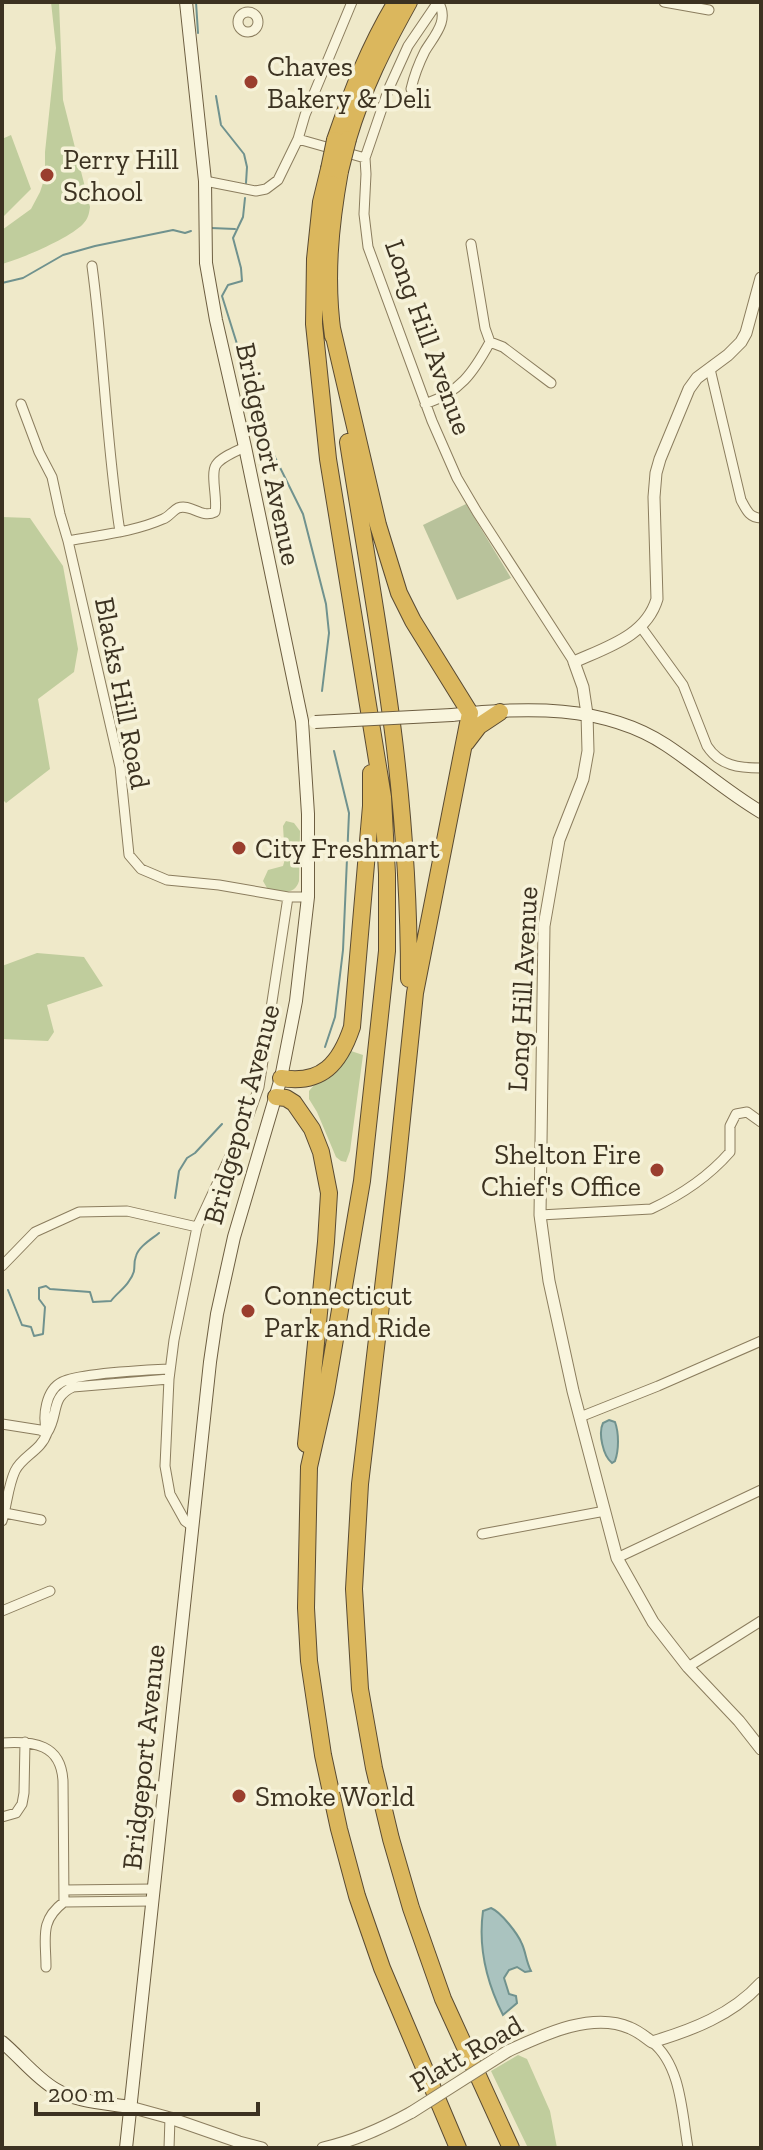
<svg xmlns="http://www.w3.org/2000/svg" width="763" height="2150" viewBox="0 0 763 2150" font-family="'Zilla Slab',serif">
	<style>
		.green { fill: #c0cd9d }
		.cemetery { fill: #b8c29b }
		.water { fill: #aac3bf; stroke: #70928e; stroke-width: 2 }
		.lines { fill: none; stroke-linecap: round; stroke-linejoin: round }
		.stream { stroke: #70928e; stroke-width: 2 }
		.minor-casing { stroke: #8b7d5e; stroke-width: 11 }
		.tertiary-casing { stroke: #8b7d5e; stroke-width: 13 }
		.secondary-casing { stroke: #6d5e41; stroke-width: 14 }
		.motorway-casing { stroke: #594a32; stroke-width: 18 }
		.minor { stroke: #f9f5dd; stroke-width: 9 }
		.tertiary { stroke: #f9f5dd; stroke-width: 11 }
		.secondary { stroke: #f9f5dd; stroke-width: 12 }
		.motorway { stroke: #dbb75d; stroke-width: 16 }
		.tertiary-bridge-casing { stroke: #8b7d5e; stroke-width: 13; stroke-linecap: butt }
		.secondary-bridge-casing { stroke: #6d5e41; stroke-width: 14; stroke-linecap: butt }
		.motorway-bridge-casing { stroke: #594a32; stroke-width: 18; stroke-linecap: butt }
		.tertiary-bridge { stroke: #f9f5dd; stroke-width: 11 }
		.secondary-bridge { stroke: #f9f5dd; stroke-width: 12 }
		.motorway-bridge { stroke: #dbb75d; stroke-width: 16 }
		.poi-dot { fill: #9a3e2e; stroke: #f6f2d9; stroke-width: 3 }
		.labels { text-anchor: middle; stroke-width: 7; stroke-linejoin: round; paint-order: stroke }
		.poi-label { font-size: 28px; fill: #3c3221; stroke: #f6f2d9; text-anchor: start }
		.street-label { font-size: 28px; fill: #3c3221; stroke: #f6f2d9 }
	</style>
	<rect width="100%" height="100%" fill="#efe9c9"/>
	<!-- green -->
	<path class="green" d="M51 2H59L63 100 90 207C89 214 88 219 83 224 70 238 21 259 2 264V230L31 209 40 192 45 177V152L56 48Z
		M11 135 31 189 2 218V139Z
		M2 517 30 518 63 566 78 649 74 672 38 699 50 769 6 803 2 799Z
		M286 821 294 823 300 831 299 881C295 896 279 892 267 888L263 881 268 870 283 866 285 859 283 826Z
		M37 953 84 957 103 986 47 1005 54 1032 48 1041 2 1039V966Z
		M351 1051 363 1055 350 1151 346 1162 341 1161 336 1157 317 1112 309 1099V1091L314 1085 331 1075Z
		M518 2055 527 2059 550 2111 557 2148H528L491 2071Z"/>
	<!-- cemetery -->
	<path class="cemetery" d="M466 504 511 578 457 600 423 525Z"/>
	<!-- water -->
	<path class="water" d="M609 1420 615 1422C619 1433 619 1450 615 1461L612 1463C603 1456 598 1433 603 1423Z
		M491 1908C501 1912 518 1934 522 1944 526 1953 526 1961 531 1971L525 1972 517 1967 509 1970 504 1978 509 1994 516 1996 517 2003 503 2015C487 1983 478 1947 483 1911Z"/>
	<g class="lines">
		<!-- stream -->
		<path class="stream" d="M196 2 198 33
			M216 96 221 125 244 154 247 167 246 183
			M211 228 235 229
			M2 283 23 278 63 255 95 246 173 230 185 233 191 231
			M242 360 222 296 228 285 242 281 241 268 233 238 243 217 245 198
			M245 387 252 410
			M259 425 303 514 326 604 329 633 322 691
			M325 1047 335 1017 343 950 349 813 334 751
			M175 1198 179 1171 187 1158 195 1153 222 1124
			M8 1290 22 1325 31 1327 34 1336 43 1334 45 1307 39 1299V1288L46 1286 50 1289 90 1292 93 1302 111 1301C116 1294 125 1288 129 1281 138 1268 132 1267 136 1256 139 1246 152 1239 159 1233"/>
		<defs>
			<path id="minor" d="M438 2 408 46 389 88 365 158 366 174 364 214 368 247 432 421 457 478 477 512 574 662
				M664 2 709 10
				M238 22a10 10 0 1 1 20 0a10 10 0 1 1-20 0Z
				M420 102 411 89C414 76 419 63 425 51 434 36 450 20 438 2
				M298 139 365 158
				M205 181 256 191 266 189 278 180 298 139 305 115 352 2
				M92 266C104 354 106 443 120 532
				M490 342 503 347 551 383
				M710 369 741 500C746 509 749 518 761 518
				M21 404 39 452 52 477 60 514 68 541
				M425 404C460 392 473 373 490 342L485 328 471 244
				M245 447C237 451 221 457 216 465 210 474 218 500 215 512 201 519 191 503 178 508 172 511 169 517 163 519 134 532 99 535 68 541L120 767 129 855 141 869 167 880 219 885 288 897H308
				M641 627 683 685 707 746C720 766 739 768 761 768
				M540 1215 651 1209C679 1196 709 1176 730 1152V1126L736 1114 747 1112 761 1122
				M2 1266 35 1232 79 1212 127 1211 197 1227
				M580 1417 658 1386 761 1341
				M2 1424 40 1430 47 1433C41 1451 22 1456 15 1471 8 1486 7 1505 2 1521
				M47 1433C42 1416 46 1390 62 1382 80 1373 148 1370 170 1369
				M47 1433C59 1415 50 1397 73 1387L169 1379
				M5 1513 41 1520
				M192 1526 185 1521 170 1494 165 1466 169 1379 174 1340 197 1227 249 1115 259 1087 288 897
				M482 1534 605 1511
				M617 1558 761 1490
				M2 1611 50 1591
				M688 1667 761 1621
				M2 1743C34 1741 61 1744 63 1781L64 1902
				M2 1817 16 1813 22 1804 24 1793 25 1742
				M64 1890 154 1889
				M46 1967C46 1938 39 1921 64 1902L153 1901
				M652 2042C681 2065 682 2113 688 2148
				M169 2148 170 2118"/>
			<path id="tertiary" d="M761 278 746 333 741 342 728 355 697 378 689 389 660 459 656 473 654 497 657 599C646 636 607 647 574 662L583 687 587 714 588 751 583 779 559 840 544 926 540 1215 549 1281 573 1391 617 1558 653 1622 688 1667 739 1721 761 1749
				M508 2051C543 2035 592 2011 630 2028 638 2031 645 2037 652 2042 692 2030 732 2015 761 1983
				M130 2107 170 2118 239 2142 262 2148
				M323 2148C355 2141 383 2128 412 2112"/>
			<path id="secondary" d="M452 715C523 707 604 704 666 745 698 766 727 792 761 812
				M2 2042C20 2057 35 2077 55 2089 76 2102 105 2103 130 2107
				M126 2148 210 1362 217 1314 234 1237 281 1078 296 1001 308 897V814L302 721 245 447 216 320 206 263 205 181 186 2"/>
			<path id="motorway" d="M348 139C363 88 384 47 409 2
				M335 140C352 91 369 47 396 2
				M329 169 321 202 315 259 314 324 328 459 383 797 387 874V951L362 1181 326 1392 309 1467 306 1608 309 1661 323 1755 339 1829 357 1896 382 1968 458 2148
				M332 328 378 525 399 593 413 621 470 713 415 993 396 1177 360 1484 354 1589 360 1689 374 1768 391 1839 411 1908 443 1999 511 2148
				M333 336C325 280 330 226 340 171
				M348 442C364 544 383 646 395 748 404 825 409 902 409 979
				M466 743 479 726 500 712
				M281 1078C322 1085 340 1063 352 1027L371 806V773
				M276 1097 286 1098 294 1103 312 1129 321 1152 329 1193 326 1242 306 1444"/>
		</defs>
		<!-- minor casing -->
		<use href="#minor" class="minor-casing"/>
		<!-- tertiary casing -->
		<use href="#tertiary" class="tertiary-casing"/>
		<!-- secondary casing -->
		<use href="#secondary" class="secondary-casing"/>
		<!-- motorway casing -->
		<use href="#motorway" class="motorway-casing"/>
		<!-- minor -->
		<use href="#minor" class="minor"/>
		<!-- tertiary -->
		<use href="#tertiary" class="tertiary"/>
		<!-- secondary -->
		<use href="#secondary" class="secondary"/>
		<!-- motorway -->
		<use href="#motorway" class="motorway"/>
		<defs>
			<path id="tertiary-bridge" d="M412 2112 508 2051"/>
			<path id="secondary-bridge" d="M315 722 452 715"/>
			<path id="motorway-bridge" d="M329 169 335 140
				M340 171 348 139"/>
		</defs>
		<!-- tertiary-bridge casing -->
		<use href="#tertiary-bridge" class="tertiary-bridge-casing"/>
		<!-- secondary-bridge casing -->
		<use href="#secondary-bridge" class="secondary-bridge-casing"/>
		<!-- motorway-bridge casing -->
		<use href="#motorway-bridge" class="motorway-bridge-casing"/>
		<!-- tertiary-bridge -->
		<use href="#tertiary-bridge" class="tertiary-bridge"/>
		<!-- secondary-bridge -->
		<use href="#secondary-bridge" class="secondary-bridge"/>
		<!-- motorway-bridge -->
		<use href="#motorway-bridge" class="motorway-bridge"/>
	</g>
	<!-- markers -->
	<g class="poi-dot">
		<circle cx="251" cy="82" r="8"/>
		<circle cx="47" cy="175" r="8"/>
		<circle cx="239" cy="848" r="8"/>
		<circle cx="657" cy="1170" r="8"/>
		<circle cx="248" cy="1311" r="8"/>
		<circle cx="239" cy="1796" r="8"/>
	</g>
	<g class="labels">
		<!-- poi labels -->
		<g class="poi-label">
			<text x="267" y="76">Chaves<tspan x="267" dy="32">Bakery &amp; Deli</tspan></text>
			<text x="63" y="169">Perry Hill<tspan x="63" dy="32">School</tspan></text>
			<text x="255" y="858">City Freshmart</text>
			<text x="641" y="1164" text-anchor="end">Shelton Fire<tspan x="641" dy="32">Chief's Office</tspan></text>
			<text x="264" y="1305">Connecticut<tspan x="264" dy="32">Park and Ride</tspan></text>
			<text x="255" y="1806">Smoke World</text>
		</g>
		<!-- street labels -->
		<g class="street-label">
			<text transform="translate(429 337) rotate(70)" y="10">Long Hill Avenue</text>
			<text transform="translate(269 454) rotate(78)" y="10">Bridgeport Avenue</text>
			<text transform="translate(123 693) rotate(79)" y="10">Blacks Hill Road</text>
			<text transform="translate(522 989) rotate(-87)" y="10">Long Hill Avenue</text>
			<text transform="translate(241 1114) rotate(-75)" y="10">Bridgeport Avenue</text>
			<text transform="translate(143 1757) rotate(-84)" y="10">Bridgeport Avenue</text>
			<text transform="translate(466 2053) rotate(-30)" y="10">Platt Road</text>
		</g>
	</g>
	<!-- border -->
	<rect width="763" height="2150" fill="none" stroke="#3c3221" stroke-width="8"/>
	<!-- scale -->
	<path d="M36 2102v12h222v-12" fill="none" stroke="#3c3221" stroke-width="4"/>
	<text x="48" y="2102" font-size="24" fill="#3c3221" stroke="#f6f2d9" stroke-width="6" paint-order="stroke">200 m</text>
</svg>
